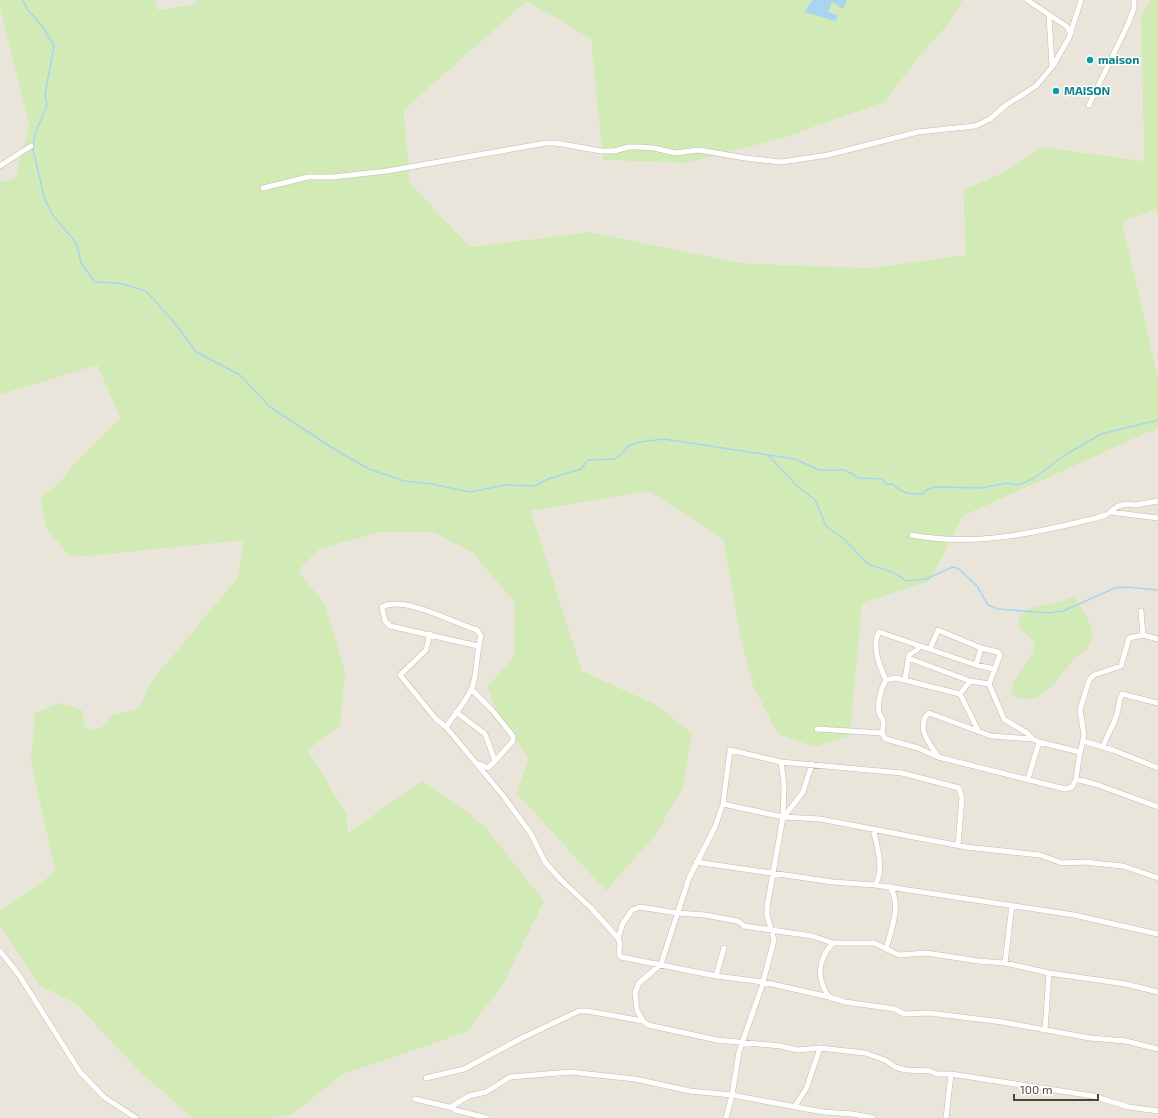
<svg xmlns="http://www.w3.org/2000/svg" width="1158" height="1118" viewBox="0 0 1158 1118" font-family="'Exo 2',sans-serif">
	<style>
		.residential { fill: #eae5da }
		.green { fill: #d2eab5 }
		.water { fill: #a9d4f2 }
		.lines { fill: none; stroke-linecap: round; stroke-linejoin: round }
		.stream { stroke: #a9d4f2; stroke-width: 1.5 }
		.minor-casing { stroke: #c2bbae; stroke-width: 6 }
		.minor { stroke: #fff; stroke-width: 5 }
		.culture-dot { fill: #0f9aa8; stroke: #fff; stroke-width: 1.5 }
		.labels { text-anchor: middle; stroke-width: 3; stroke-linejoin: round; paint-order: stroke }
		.culture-label { font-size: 12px; font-weight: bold; fill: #0d838f; stroke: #fff; text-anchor: start }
	</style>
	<rect width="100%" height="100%" fill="#f6f3ec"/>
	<!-- residential -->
	<path class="residential" d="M155 0H197V4L158 10Z
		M963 0H1151L1141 16 1144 161 1043 147 1000 174 963 190 966 255 870 268 740 263 590 232 470 247 410 183 404 110 527 1 591 39 603 160 686 163 780 139 885 102 918 58 945 28Z
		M0 9 29 125 15 178 0 182Z
		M1155 210 1158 213V377L1122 222Z
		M97 365 120 418 71 467 59 484 40 496 46 528 68 554 88 556 244 539 237 578 151 682 139 708 112 715 100 729 85 728 31 761 55 872 0 911V395Z
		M1158 428V1118H272L292 1114 344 1074 467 1032 503 983 378 811 347 832 346 813 308 750 340 726 325 604 298 571 320 549 381 532H433L473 553 516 603 514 656 487 687 499 717 530 759 516 793 606 891 654 837 682 788 692 733 653 703 582 671 531 511 648 491 723 539 740 634 850 736 862 603 930 581 963 516Z
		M0 925 40 986 76 1004 140 1072 192 1118H0Z"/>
	<!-- green -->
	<path class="green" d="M0 0H155L158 10 197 4V0H963L945 28 918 58 885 102 780 139 686 163 603 160 591 39 527 1 404 110 410 183 470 247 590 232 740 263 870 268 966 255 963 190 1000 174 1043 147 1144 161 1141 16 1151 0H1158V213L1155 210 1122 222 1158 377V428L963 516 930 581 862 603 850 736 814 747 778 734 753 686 740 634 723 539 648 491 531 511 582 671 653 703 692 733 683 788 654 837 606 891 516 793 529 759 499 717 487 687 514 656 515 603 473 553 433 532H381L320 549 298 571 325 604 345 673 340 726 308 750 346 813 348 832 422 781 471 815 486 828 544 901 503 984 467 1032 344 1074 292 1114 272 1118H192L140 1072 76 1004 40 986 0 925V911L55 872 31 761 35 713 60 703 82 710 85 728 100 729 112 715 139 708 151 682 237 578 244 540 88 556 68 555 46 528 40 496 59 484 71 467 120 418 97 365 0 395V182L15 178 29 125 0 9Z
		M1075 597C1081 610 1096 626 1091 642 1089 651 1079 653 1074 659 1060 676 1037 713 1011 694 1013 671 1032 664 1035 643L1021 629 1018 621C1029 603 1037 608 1054 603 1061 602 1068 598 1075 597Z"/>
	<!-- water -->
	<path class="water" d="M812 0H847L843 9 832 2 828 12 838 15 835 21 805 12Z"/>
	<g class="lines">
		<!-- stream -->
		<path class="stream" d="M23 0 27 9 42 26 54 46 45 94 47 105 35 134 33 149 44 197 52 214 77 244 81 263 95 282 119 283 146 291 174 322 196 352 240 375 270 407 334 449 369 469 404 481 432 484 470 492 505 485 535 486 548 479 581 469 588 460 615 459 623 453 627 447 640 442 664 439 795 459 819 470H845L859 478 882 479 886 484H893C902 494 910 494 923 494L928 489 936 487 981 488 1007 483 1019 485 1034 478 1065 455 1101 434 1158 420
			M768 455 796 485 815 500 826 526 845 540 868 564 894 573 907 581 926 579 953 567 959 569 977 586 988 605 998 609 1048 613 1063 611 1115 588 1126 587 1158 590"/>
		<defs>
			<path id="minor" d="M1027 0 1066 26 1071 33
				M1049 15 1052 66
				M1089 105 1128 24 1134 8V0
				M0 166 31 146
				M263 188 308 177H333L387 171 546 143H556L601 151H614L629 147H638L654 148 675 153 699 150 745 158 781 162 828 155 918 132 975 126 990 119 1006 105 1036 86 1052 67 1069 38 1081 0
				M1110 512 1158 518
				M912 535C974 547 1036 533 1096 518L1106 515 1118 506 1126 504 1136 505 1158 501
				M1141 611 1143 635
				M430 634 426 650 400 675 436 719 446 727 505 798 531 834 545 862 561 880 591 908 618 938 623 923 632 910 640 907 677 913 705 915 737 921 741 923 744 926 812 936 833 943H874L899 955 926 953 978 961 1005 963 1049 973 1126 984 1158 992
				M930 649 938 630 981 648 998 652 1000 655 989 684
				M908 658 970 681 989 684
				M976 665 981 648
				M905 679 909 655 917 650 919 646
				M886 680C880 667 871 646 879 632L976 665 994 669
				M989 684 1004 719 1027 733 1033 739
				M471 689 492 710 513 736V741L495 761
				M960 694 970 681
				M456 712 485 734 495 761 488 768 479 764
				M446 727C454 715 466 702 472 688 478 671 476 653 481 636L477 630C454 623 404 595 382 607L385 621 390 626 478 646
				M817 729 882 733
				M978 730 960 694 896 678 886 680C881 688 876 706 880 715 882 720 882 715 883 721 884 728 880 734 886 739L918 748 938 757 1065 789 1072 787 1076 779 1098 785 1158 807
				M1083 741 1113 750 1158 768
				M1103 747C1107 734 1116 722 1118 710 1119 704 1119 699 1122 694L1158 703
				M938 756C929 744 915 725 929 713L991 736 1033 739 1039 742
				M1028 779 1039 742 1080 752
				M1076 779 1079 758 1084 735 1080 710 1089 680 1094 675 1121 666 1129 638 1143 635 1158 639
				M723 804 783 817 820 819 966 847 1040 855 1062 863 1084 862 1123 866 1158 878
				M784 817 803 792 812 764
				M873 829C877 846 885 870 875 885
				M696 862 833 882 875 885 1074 915 1158 934
				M618 938 620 944 619 954 621 957 716 976 763 982 829 997 845 1002 895 1009 904 1014 929 1013 1002 1022 1090 1038 1126 1041 1158 1049
				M886 949C891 930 902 905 890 887
				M0 951 19 975 80 1072 104 1097 136 1118
				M1005 963 1012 905
				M716 976 724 948
				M829 997C816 978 818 959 833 943
				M643 1021 637 1010 635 993 639 983 661 964 689 878 715 827 723 804 730 750 781 762 902 773 959 788 962 798 958 845
				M1045 1030 1049 973
				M426 1078 464 1069 520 1039 579 1011H587L643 1021 648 1025 717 1040 781 1046 797 1050 820 1048 865 1053 885 1060 895 1067 906 1070 930 1071 937 1074H951L1093 1096 1129 1107 1158 1111
				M415 1099 453 1108
				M795 1106 806 1089 820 1048
				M487 1118 455 1110 452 1106 469 1096 486 1092 510 1077 570 1072 635 1079 690 1091 732 1095 823 1112 853 1114 873 1118
				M726 1118 732 1095 739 1052 762 986 774 940 767 915V907L783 817 784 785 781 762
				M946 1118 951 1074"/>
		</defs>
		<!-- minor casing -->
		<use href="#minor" class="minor-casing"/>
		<!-- minor -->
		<use href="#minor" class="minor"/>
	</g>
	<!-- markers -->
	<g class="culture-dot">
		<circle cx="1090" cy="60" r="4"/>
		<circle cx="1056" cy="91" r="4"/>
	</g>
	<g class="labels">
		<!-- culture labels -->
		<g class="culture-label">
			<text x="1098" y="64">maison</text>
			<text x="1064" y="95">MAISON</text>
		</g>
	</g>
	<!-- scale -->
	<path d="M1014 1094v6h84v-6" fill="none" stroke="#4b4439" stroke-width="2"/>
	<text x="1020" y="1094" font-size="12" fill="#4b4439" stroke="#ffffff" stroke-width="3" paint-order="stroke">100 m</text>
</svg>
